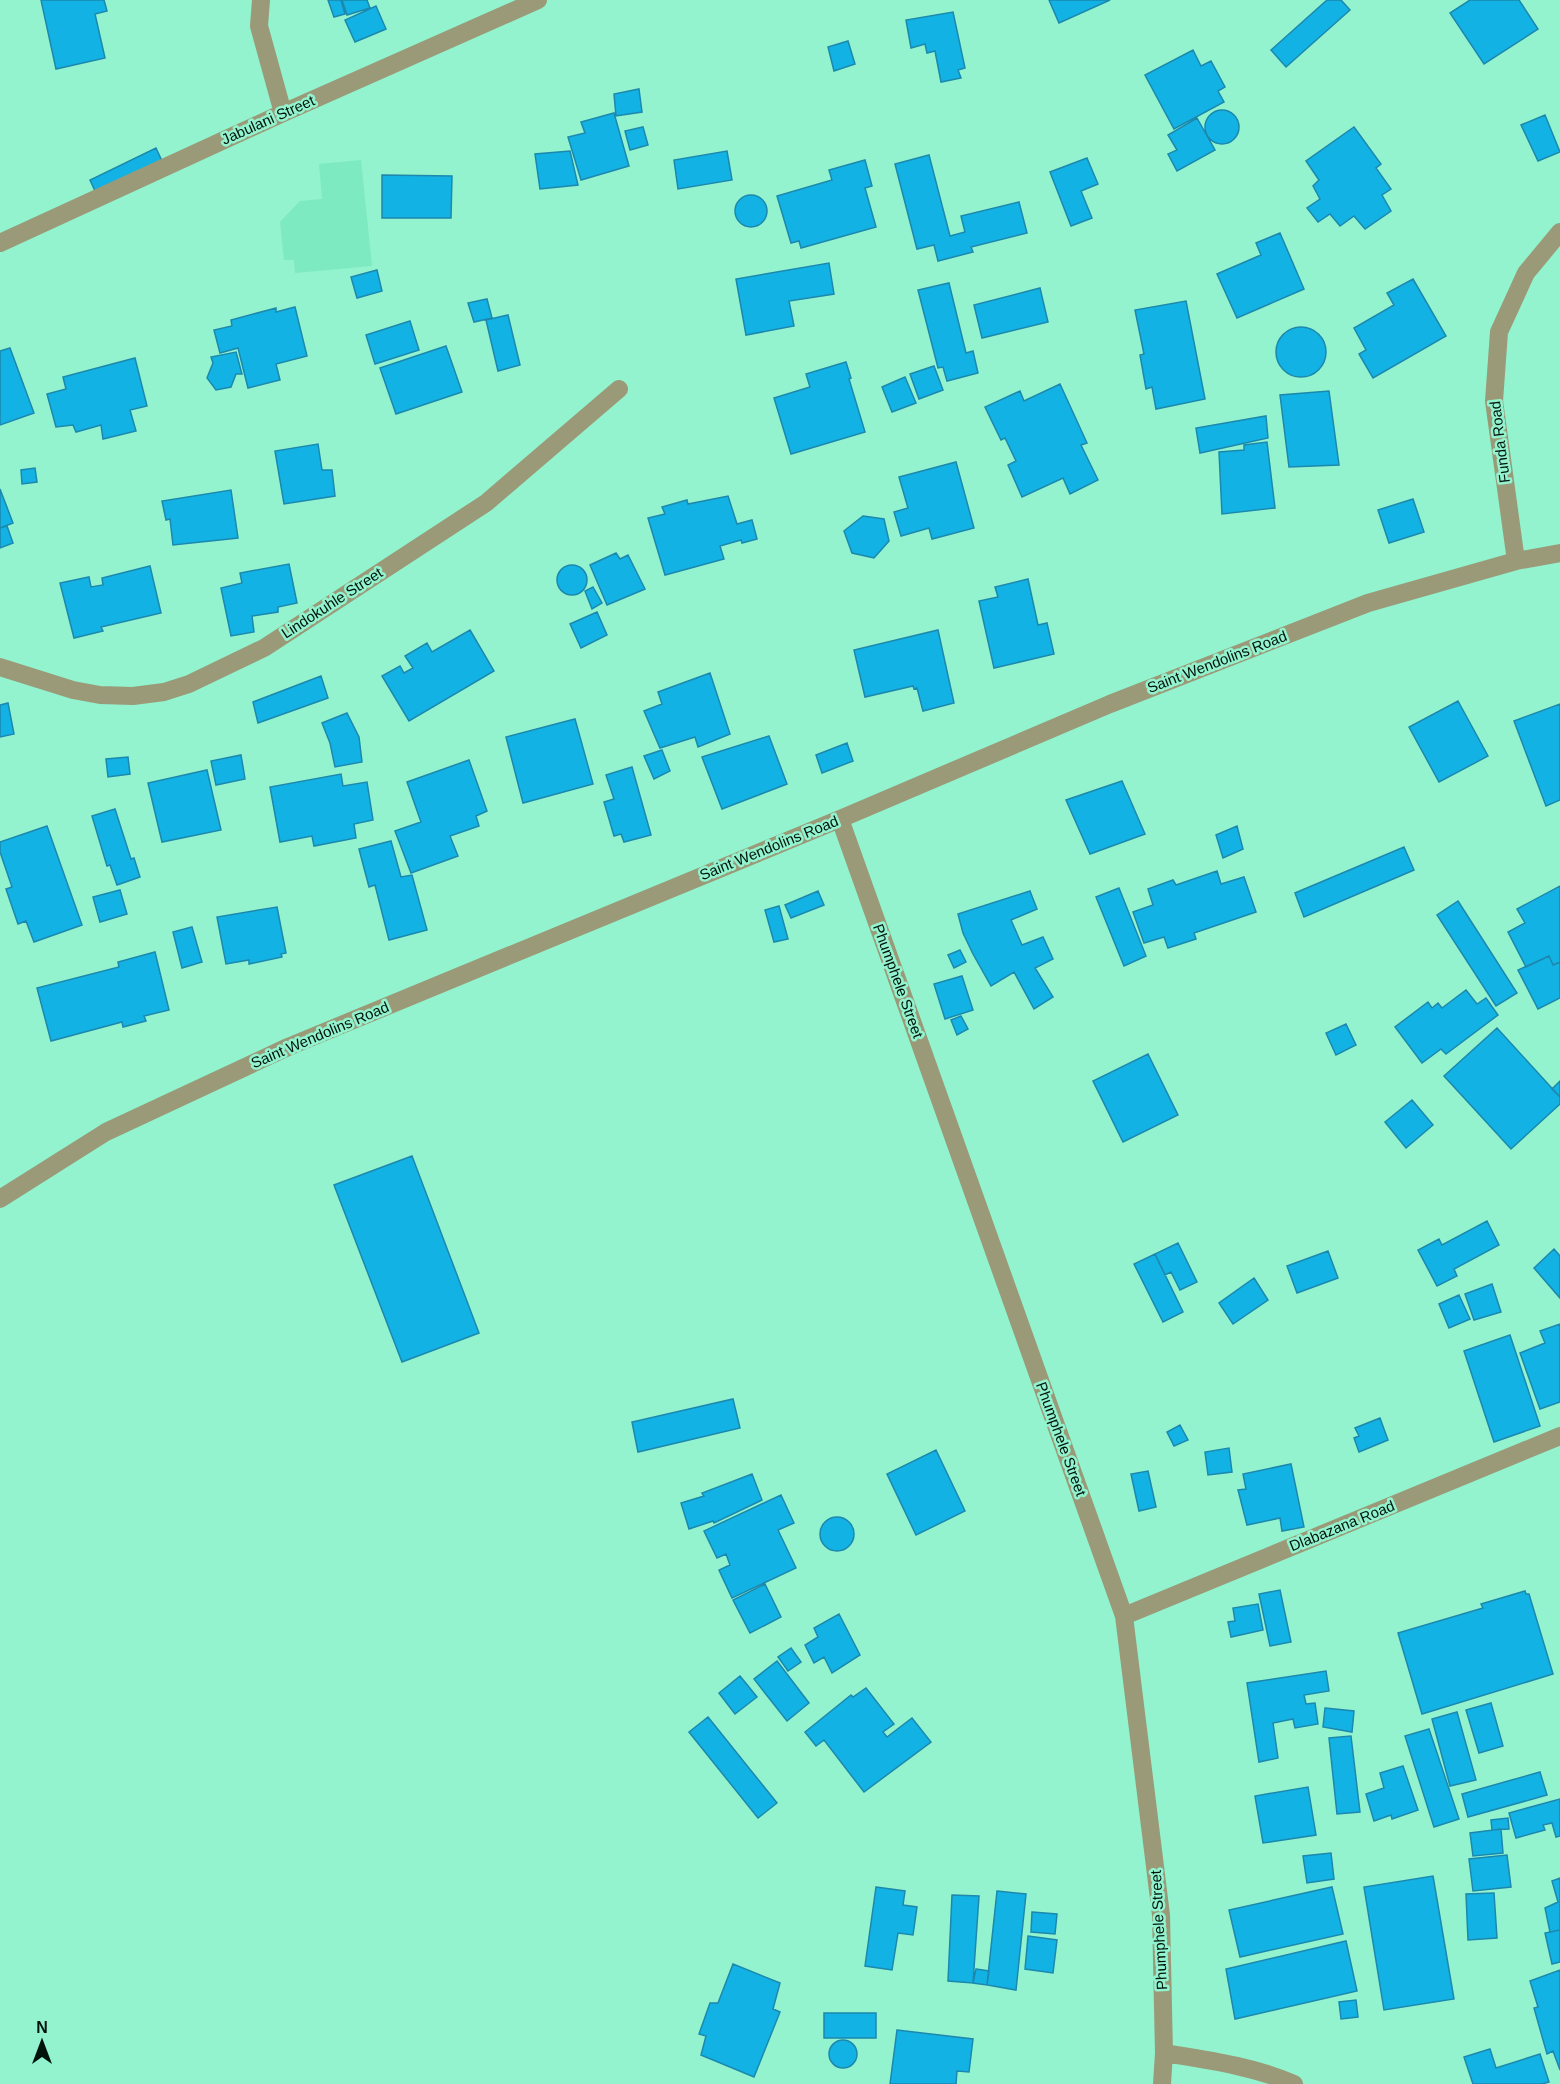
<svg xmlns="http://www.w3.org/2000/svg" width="1560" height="2084" viewBox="0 0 1560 2084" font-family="Arial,sans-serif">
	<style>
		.built { fill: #7deac2 }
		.building { fill: #13b2e4; stroke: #1c88ad; stroke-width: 1.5 }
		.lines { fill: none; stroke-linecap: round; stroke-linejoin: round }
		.minor { stroke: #9a9a78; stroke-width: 18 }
		.labels { text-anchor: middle; stroke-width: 5; stroke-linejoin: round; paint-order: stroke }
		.street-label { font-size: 15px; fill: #01140c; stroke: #92f3ce }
	</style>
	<rect width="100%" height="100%" fill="#92f3ce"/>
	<!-- built -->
	<path class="built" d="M361 160 372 266 295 273 294 260H284L280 222 300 201 322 199 319 164Z"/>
	<!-- building -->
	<path class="building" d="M41 0H104L107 11 95 14 105 58 56 69Z
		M328 0H341L345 14 334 17Z
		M342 0H367L370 8 347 15Z
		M1049 0H1110L1059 23Z
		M1327 0H1341L1350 10 1286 67 1271 50Z
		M1470 0H1519L1538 29 1484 64 1450 13Z
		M376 6 386 29 355 42 345 20Z
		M953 12 965 68 958 70 961 78 941 82 935 51 927 53 925 44 911 48 906 20Z
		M848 41 855 64 834 71 828 47Z
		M1193 50 1201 66 1211 61 1225 87 1218 91 1224 102 1174 129 1145 75Z
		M639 89 642 112 616 116 614 94Z
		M1205 127a17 17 0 1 1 34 0a17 17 0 1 1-34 0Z
		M614 113 629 166 581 180 568 137 585 133 581 122Z
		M1545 115 1560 152 1538 161 1521 125Z
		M1197 118 1215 150 1177 171 1168 154 1177 150 1168 135Z
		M643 127 648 145 630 150 625 131Z
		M1354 127 1381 164 1376 168 1391 189 1382 195 1391 211 1365 229 1354 216 1340 226 1330 214 1318 222 1307 208 1320 199 1313 186 1319 180 1306 161Z
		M156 148 162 161 96 193 90 180Z
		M570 151 578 185 540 189 535 154Z
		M727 151 732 180 678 189 674 160Z
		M929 155 950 236 965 232 961 216 1019 202 1027 233 971 247 973 252 938 261 934 245 917 249 895 164Z
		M1087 158 1098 184 1081 191 1092 218 1071 226 1050 172Z
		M865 160 872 186 865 188 876 227 801 248 799 241 791 243 777 196 832 180 829 170Z
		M382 175 452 176 451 218H382Z
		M735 211a16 16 0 1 1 32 0a16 16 0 1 1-32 0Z
		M1280 233 1304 289 1237 318 1217 274 1261 255 1256 243Z
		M829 263 834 294 789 301 794 326 746 335 736 279Z
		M377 270 382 291 357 298 351 277Z
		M1413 279 1446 336 1373 378 1359 354 1366 350 1354 328 1394 305 1387 293Z
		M949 283 966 353 973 351 978 373 947 381 943 367 938 368 918 290Z
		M1040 288 1048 322 982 338 974 305Z
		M487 299 492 318 474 322 468 303Z
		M1186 301 1205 399 1156 409 1152 387 1146 389 1140 355 1144 354 1135 310Z
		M295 307 307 356 276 364 280 380 248 388 238 348 220 353 214 330 232 326 231 320 276 308V312Z
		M508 315 520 365 498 371 486 320Z
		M410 321 419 350 375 364 366 335Z
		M1276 352a25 25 0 1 1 50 0a25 25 0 1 1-50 0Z
		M446 346 462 392 396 414 380 368Z
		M10 348 34 413 0 425V351Z
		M236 352 242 374H236L231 387 216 390 207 378 213 363 211 357Z
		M135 358 147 406 130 410 136 431 103 439 101 425 76 432 73 425 56 427 47 394 66 389 63 377Z
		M846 362 851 378 849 379 865 432 791 454 774 398 810 387 806 374Z
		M934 366 943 390 919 399 910 374Z
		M905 377 916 403 892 412 882 387Z
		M1060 384 1087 443 1081 445 1098 480 1070 494 1063 478 1022 497 1008 465 1016 461 1005 438 1001 440 985 407 1020 391 1024 401Z
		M1329 391 1339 465 1289 467 1280 395Z
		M1266 416 1268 438 1200 453 1196 428Z
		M1267 442 1275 508 1222 514 1219 452 1244 450V445Z
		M318 444 322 470H332L335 496 284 504 275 451Z
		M956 462 974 528 932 539 929 528 901 536 894 512 908 508 899 477Z
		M35 468 37 482 22 484 21 470Z
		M0 489 13 523 0 528Z
		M231 490 238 538 173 545 170 519 166 520 162 501Z
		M728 496 737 524 752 520 757 539 742 543 741 540 720 546 724 559 665 575 648 518 665 514 662 507 687 500 688 504Z
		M1413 499 1424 532 1389 543 1378 510Z
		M863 516 884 519 889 541 874 558 852 553 844 531Z
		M7 526 13 543 0 548V528Z
		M616 553 620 559 628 555 645 589 607 605 590 565Z
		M289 564 297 603 278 607V612L252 616 254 632 231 636 221 588 242 583 240 573Z
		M557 580a15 15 0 1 1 30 0a15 15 0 1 1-30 0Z
		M150 566 161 613 101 627 103 631 74 638 60 583 89 577 91 587 103 585 102 578Z
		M1028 579 1038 625 1047 623 1054 654 994 668 979 601 998 597 995 587Z
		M593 587 602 603 592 609 585 591Z
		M597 612 607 635 581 648 570 624Z
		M470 630 494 671 409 721 382 676 400 666 404 673 413 668 405 656 427 643 432 652Z
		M938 630 954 703 923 711 917 688 914 689 913 686 865 697 854 650Z
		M710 673 730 734 698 747 695 737 660 748 644 711 662 704 658 692Z
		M321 676 328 698 258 723 253 702Z
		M1458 701 1488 756 1439 782 1409 727Z
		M8 703 14 734 0 737V705Z
		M1560 704V800L1546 806 1514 721Z
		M347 713 359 737 362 762 335 767 330 743 322 723Z
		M575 719 593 784 523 803 506 737Z
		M769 736 787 784 722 809 702 757Z
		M847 743 853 761 822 773 816 755Z
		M662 750 670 771 654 779 644 756Z
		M241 755 245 779 216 785 211 761Z
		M128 757 130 774 108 777 106 759Z
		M469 760 487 811 476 816 479 826 450 836 458 856 411 873 395 831 421 822 407 782Z
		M632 767 651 835 624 842 621 834 614 836 604 802 614 799 606 775Z
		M207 770 221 830 162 842 148 783Z
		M341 774 343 786 367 782 373 820 354 824 356 838 314 846 312 836 280 842 270 787Z
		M1122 781 1145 834 1090 854 1066 800Z
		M115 809 131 859 134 858 140 877 117 885 110 865 107 866 92 816Z
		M47 826 82 925 34 942 26 921 18 924 6 889 12 887 0 852V842Z
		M1237 826 1243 849 1223 858 1216 835Z
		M391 841 401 877 412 875 427 930 389 940 375 885 369 887 359 849Z
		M1404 847 1414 870 1304 917 1295 893Z
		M1217 871 1221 884 1244 877 1256 912 1194 933 1196 939 1168 948 1164 937 1144 943 1133 912 1153 905 1148 889 1173 880 1176 885Z
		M1560 886V962L1553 965 1549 956 1526 967 1508 932 1525 923 1517 909Z
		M1119 888 1146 956 1124 966 1096 897Z
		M120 890 127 914 100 922 93 897Z
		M818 891 824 905 791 918 785 905Z
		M1030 891 1037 909 1011 920 1022 945 1043 937 1053 959 1035 968 1053 997 1034 1009 1014 972 991 986 973 954 963 933 958 914Z
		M1458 901 1517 993 1496 1006 1437 915Z
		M779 906 788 939 774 942 765 910Z
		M277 907 286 953 281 954 282 957 249 964V960L226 964 217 917Z
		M192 927 202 962 182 968 173 932Z
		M960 950 966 962 954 968 948 955Z
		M155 952 169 1010 144 1016 146 1021 123 1027 122 1022 51 1041 37 988 119 967 118 962Z
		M1549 956 1553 965 1560 962V998L1538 1009 1518 970Z
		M962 976 973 1010 945 1019 934 984Z
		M1466 990 1477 1004 1486 998 1498 1015 1446 1054 1441 1049 1422 1063 1395 1027 1428 1002 1432 1008 1438 1003 1442 1008Z
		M961 1016 968 1029 957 1035 951 1020Z
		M1346 1024 1356 1045 1336 1055 1326 1033Z
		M1497 1028 1560 1097V1104L1511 1149 1444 1076Z
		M1148 1054 1178 1115 1123 1142 1093 1081Z
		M1560 1081V1097L1552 1089Z
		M1412 1100 1433 1125 1406 1148 1385 1122Z
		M412 1156 479 1333 402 1362 334 1185Z
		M1487 1221 1499 1245 1454 1269 1457 1276 1437 1286 1418 1250 1439 1239 1442 1245Z
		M1178 1243 1197 1282 1180 1290 1171 1272 1165 1275 1155 1254Z
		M1554 1249 1560 1256V1298L1534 1268Z
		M1328 1251 1338 1278 1297 1293 1287 1266Z
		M1155 1254 1183 1312 1163 1322 1134 1264Z
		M1254 1278 1268 1300 1233 1324 1219 1303Z
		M1492 1284 1501 1312 1474 1320 1465 1294Z
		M1459 1295 1470 1319 1449 1328 1439 1304Z
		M1560 1324V1402L1540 1409 1520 1353 1545 1343 1540 1331Z
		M1510 1335 1540 1426 1494 1442 1464 1351Z
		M733 1399 740 1428 638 1452 632 1422Z
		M1380 1418 1388 1440 1359 1452 1354 1438 1359 1436 1355 1428Z
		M1180 1425 1188 1440 1174 1446 1167 1432Z
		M1229 1448 1232 1472 1208 1475 1205 1452Z
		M936 1450 965 1511 916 1535 887 1474Z
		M1291 1464 1304 1527 1282 1531 1280 1518 1247 1525 1238 1490 1246 1489 1243 1474Z
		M1148 1471 1156 1507 1139 1511 1131 1474Z
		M752 1474 762 1500 714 1523 713 1521 689 1529 681 1503 704 1496 702 1493Z
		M781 1495 794 1523 778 1530 796 1568 732 1598 719 1570 730 1565 726 1554 717 1558 704 1531Z
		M820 1534a17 17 0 1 1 34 0a17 17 0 1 1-34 0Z
		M765 1584 781 1617 750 1633 733 1600Z
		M1280 1590 1291 1642 1270 1646 1259 1594Z
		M1525 1591 1526 1594H1529L1553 1674 1422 1714 1398 1633 1483 1608 1481 1604Z
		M1258 1604 1263 1630 1231 1637 1228 1622 1235 1621 1233 1608Z
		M839 1614 860 1655 832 1673 824 1657 814 1663 805 1645 818 1637 814 1628Z
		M791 1648 801 1662 788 1671 778 1657Z
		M777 1661 809 1703 787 1721 754 1679Z
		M1326 1671 1329 1691 1304 1695 1306 1704 1315 1703 1318 1724 1295 1728 1293 1719 1273 1723 1278 1758 1259 1762 1247 1683Z
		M740 1676 757 1697 735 1714 719 1693Z
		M866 1688 894 1724 883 1732 887 1737 912 1718 931 1742 864 1792 824 1740 816 1746 805 1732 851 1695 853 1697Z
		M1491 1703 1503 1746 1479 1753 1466 1710Z
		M1325 1708 1354 1711 1352 1732 1323 1727Z
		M1457 1712 1476 1780 1450 1786 1432 1719Z
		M708 1717 777 1803 758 1818 689 1732Z
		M1429 1729 1459 1819 1434 1827 1405 1736Z
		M1351 1736 1360 1812 1337 1814 1329 1738Z
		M1403 1766 1418 1810 1392 1819 1391 1815 1374 1821 1366 1794 1384 1788 1380 1773Z
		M1540 1772 1547 1795 1468 1817 1462 1794Z
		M1308 1787 1316 1835 1263 1843 1255 1796Z
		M1560 1799V1836L1556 1837 1552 1823 1543 1825 1545 1830 1516 1838 1509 1813Z
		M1508 1818 1509 1829 1492 1830 1491 1820Z
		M1501 1829 1503 1853 1473 1856 1470 1833Z
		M1331 1853 1334 1879 1307 1883 1303 1856Z
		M1507 1855 1511 1887 1473 1891 1469 1859Z
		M1433 1876 1454 1999 1384 2010 1364 1887Z
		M1560 1878V1930L1550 1932 1545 1908 1558 1902 1552 1881Z
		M876 1887 905 1891 903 1905 917 1907 913 1935 898 1933 892 1970 865 1966Z
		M1332 1887 1343 1934 1240 1957 1229 1910Z
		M997 1891 1026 1894 1016 1990 987 1985Z
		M1494 1893 1497 1938 1468 1940 1466 1894Z
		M952 1895 979 1896 973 1983 948 1981Z
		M1032 1912 1057 1914 1055 1934 1031 1932Z
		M1560 1930V1962L1552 1964 1545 1933Z
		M1028 1936 1057 1940 1053 1973 1025 1969Z
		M1346 1941 1357 1991 1235 2019 1226 1969Z
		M733 1964 780 1983 773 2009 780 2012 754 2077 701 2055 706 2036 699 2034 710 2003H718Z
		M976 1969 989 1971 987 1985 973 1983Z
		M1560 1970V2070L1553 2051 1547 2054 1534 2008 1538 2007 1530 1981Z
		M1356 2000 1358 2017 1341 2019 1339 2002Z
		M824 2013H876V2038H824Z
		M897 2030 973 2039 969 2072 957 2071 956 2084H890Z
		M829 2054a14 14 0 1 1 28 0a14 14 0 1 1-28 0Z
		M1490 2049 1496 2068 1540 2054 1549 2082 1542 2084H1473L1464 2057Z"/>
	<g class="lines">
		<!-- minor -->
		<path class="minor" d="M261 0 259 26 283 113
			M0 243 283 113 538 0
			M1516 561 1494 401 1499 332 1526 273 1560 232
			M0 667 73 690 100 695 133 696 164 692 189 684 264 648 486 503 619 389
			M840 819 1124 1616 1161 1915 1164 2053 1162 2084
			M0 1199 106 1132 288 1047 840 819 1110 704 1368 603 1516 561 1560 553
			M1124 1616 1560 1436
			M1164 2053C1207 2060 1253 2066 1294 2084"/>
	</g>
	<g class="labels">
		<!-- street labels -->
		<g class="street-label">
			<text transform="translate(268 120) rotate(-24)" y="5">Jabulani Street</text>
			<text transform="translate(1500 442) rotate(-97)" y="5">Funda Road</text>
			<text transform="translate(332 603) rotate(-33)" y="5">Lindokuhle Street</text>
			<text transform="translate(1217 662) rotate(-21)" y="5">Saint Wendolins Road</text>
			<text transform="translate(769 848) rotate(-22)" y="5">Saint Wendolins Road</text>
			<text transform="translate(898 981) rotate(70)" y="5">Phumphele Street</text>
			<text transform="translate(320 1035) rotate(-23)" y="5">Saint Wendolins Road</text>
			<text transform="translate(1061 1439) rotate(70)" y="5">Phumphele Street</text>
			<text transform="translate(1342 1526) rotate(-22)" y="5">Dlabazana Road</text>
			<text transform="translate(1159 1930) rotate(-93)" y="5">Phumphele Street</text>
		</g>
	</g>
	<!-- north arrow -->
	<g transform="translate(42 2042)" stroke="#92f3ce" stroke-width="4.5" paint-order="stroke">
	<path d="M0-4.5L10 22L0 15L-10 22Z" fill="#01140c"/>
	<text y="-9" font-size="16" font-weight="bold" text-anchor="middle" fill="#01140c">N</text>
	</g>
</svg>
